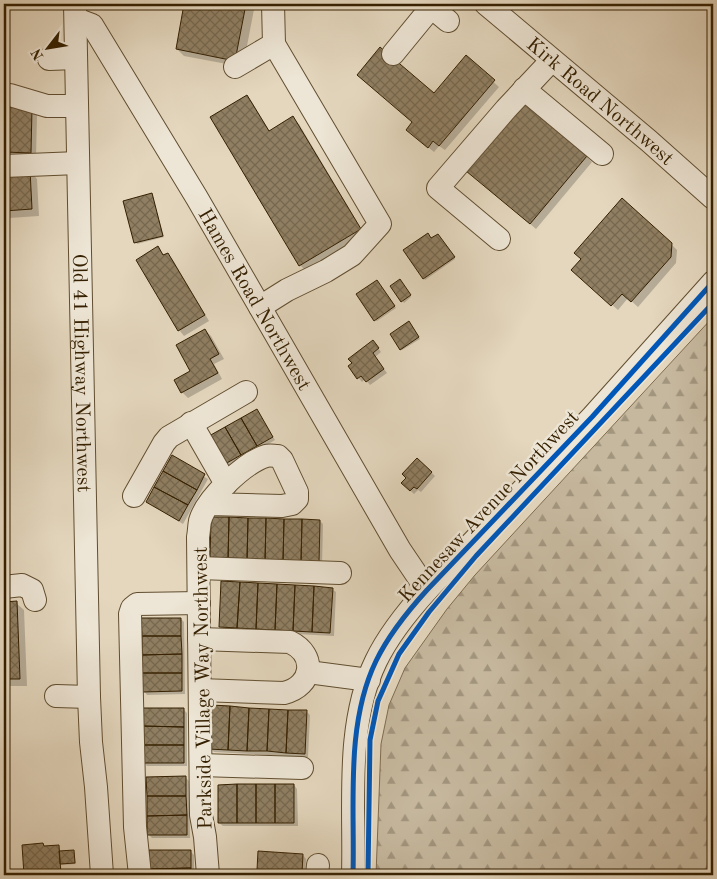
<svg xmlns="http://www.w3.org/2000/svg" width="717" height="879" viewBox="0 0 717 879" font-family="'Old Standard TT',serif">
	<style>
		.forest { fill: url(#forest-firs); stroke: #7e6c50 }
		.shadow { fill: #0003 }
		.building { fill: url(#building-cross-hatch); stroke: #352001 }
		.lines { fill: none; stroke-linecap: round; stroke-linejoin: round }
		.minor-casing { stroke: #614e30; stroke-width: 24 }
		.minor { stroke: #ede5d5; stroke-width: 22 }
		.cycleway-casing { stroke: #ede5d5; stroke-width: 8 }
		.cycleway { stroke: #0057b8; stroke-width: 5 }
		.labels { text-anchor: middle; stroke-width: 5; stroke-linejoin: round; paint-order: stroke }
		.street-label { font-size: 20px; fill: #352001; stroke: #ede5d5 }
	</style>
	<defs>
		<pattern id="forest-firs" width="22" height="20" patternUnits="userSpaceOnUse" patternTransform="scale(1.25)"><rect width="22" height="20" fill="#c6b89e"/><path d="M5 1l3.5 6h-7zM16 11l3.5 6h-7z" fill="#a2957e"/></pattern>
		<pattern id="building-cross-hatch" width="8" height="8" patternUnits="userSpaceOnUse" patternTransform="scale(1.25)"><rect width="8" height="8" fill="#907f63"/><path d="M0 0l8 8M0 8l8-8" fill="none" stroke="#76684f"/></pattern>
	</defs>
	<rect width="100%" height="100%" fill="#e4d7be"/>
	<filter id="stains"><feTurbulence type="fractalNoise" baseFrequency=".004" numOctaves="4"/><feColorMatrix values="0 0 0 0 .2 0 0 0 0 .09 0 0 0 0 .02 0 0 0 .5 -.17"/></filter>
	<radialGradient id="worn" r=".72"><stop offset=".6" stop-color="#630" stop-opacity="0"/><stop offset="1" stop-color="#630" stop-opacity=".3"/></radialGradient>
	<!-- forest -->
	<path class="forest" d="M713 317V875H376L381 744 389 705 405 668 447 609 475 575Z"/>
	<!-- shadow -->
	<path class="shadow" d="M185 4H255L243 67 184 56 177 49Z
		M466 57 499 87 445 150 439 146 434 152 413 135 414 123 434 95Z
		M247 96 252 102 270 132 293 118 299 124 365 235 305 270 300 265Z
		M4 109H32L37 115 36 158 4 157Z
		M586 156 592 162 536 229 474 176Z
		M30 171 37 179 39 216 9 218 4 213V173Z
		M152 195 164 237 137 244 125 202Z
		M439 237 455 259 425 280 424 278 431 240Z
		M671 244 677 250 676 263 638 307 628 298 618 310 579 276 582 260Z
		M158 248 165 256 167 254 173 260 209 321 184 336 179 330Z
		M401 282 411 297 404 303 392 286Z
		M378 283 396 308 377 321 375 320Z
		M410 324 420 339 402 350 401 349Z
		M205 330 211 336 224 359 214 364 222 379 188 398 182 392 192 372Z
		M376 345 381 352 375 357 387 373 370 385 365 379 362 382 349 366Z
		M256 410 275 440 229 467 226 463Z
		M172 457 208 479 183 524 147 502Z
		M417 459 435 476 421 492 418 490 414 494 402 483 407 478Z
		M320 521 323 524 322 566 215 563Z
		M332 589 336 592 334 636 223 630 220 627Z
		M4 603H16L24 610 27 686H4Z
		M181 619 184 622 185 694 147 695 144 691Z
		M183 709 187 713V766H147L144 763Z
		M307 712 310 715 308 757 214 752 210 748Z
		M186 778 189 781 190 838H152L149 835Z
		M294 785 297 789 298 826H223L219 823Z
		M43 844 44 847 58 846 60 852 74 851 76 864 61 865 62 875H26L23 846Z
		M190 851 194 855V875H151L150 852Z
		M259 852 303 855 306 859 305 875H258Z"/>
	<!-- building -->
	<path class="building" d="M184 4H246L235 61 176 49Z
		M380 47 434 93 466 55 495 80 439 146 433 141 428 148 406 130 412 122 357 75Z
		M247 95 269 131 293 116 361 229 299 266 210 117Z
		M524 102 587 156 530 224 466 171Z
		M4 107 32 108 31 153 4 152Z
		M30 170 32 209 4 211V172Z
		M152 193 163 236 134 243 123 201Z
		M622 198 672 243 671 257 631 302 622 294 611 306 571 270 581 259 574 253Z
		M428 233 431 238 438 234 455 257 423 279 403 250Z
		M158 246 163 255 168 253 205 315 178 331 136 260Z
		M400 279 411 295 401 302 390 286Z
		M377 280 395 306 374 321 356 294Z
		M409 321 419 337 400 350 390 334Z
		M205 329 219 354 210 359 218 373 181 393 174 380 190 371 176 345Z
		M373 340 379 348 373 353 384 369 366 382 361 376 357 379 348 366 352 363 348 359Z
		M257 409 273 437 257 446 241 418Z
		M241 418 257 446 241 455 225 427Z
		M225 427 241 455 225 464 209 436Z
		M172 455 205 474 197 490 163 471Z
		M417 458 432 472 417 489 414 487 410 491 401 483 406 478 402 474Z
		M163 471 197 490 188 505 154 487Z
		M154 487 188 505 179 521 146 502Z
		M211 517H229L228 561 210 560Z
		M229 517 248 518 247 561H228Z
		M248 518H266L265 562 247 561Z
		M266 518 284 519 283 562H265Z
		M284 519H302L301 563 283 562Z
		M302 519 320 520 319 563H301Z
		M221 581 240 582 237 628 219 627Z
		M240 582 258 583 256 629 237 628Z
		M258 583 277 584 275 630 256 629Z
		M277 584 295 585 293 631 275 630Z
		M295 585 314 586 312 632 293 631Z
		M314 586 333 588 330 633 312 632Z
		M17 601 20 679H4V602Z
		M141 618H181V636H142Z
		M142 636H181L182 654 142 655Z
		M182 654V673H142V655Z
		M142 673H182V691L142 692Z
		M211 705 230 706 228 750 209 749Z
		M230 706 249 708 247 751 228 750Z
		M142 708H184V727L142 726Z
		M249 708 269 709 267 751H247Z
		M269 709 288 710 286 753 267 751Z
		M288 710H307L305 754 286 753Z
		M142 726 184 727V745H142Z
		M142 745H184V763H142Z
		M186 776V796H147L146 777Z
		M237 784V823H218V785Z
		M237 784H256V823H237Z
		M256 784H275V823H256Z
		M275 784H294V823H275Z
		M147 796H186L187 815 147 816Z
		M187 815V835H147V816Z
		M43 843 44 846 59 845 61 875H24L22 845Z
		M74 850 75 863 60 864 59 851Z
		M149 850H191V868L149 869Z
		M258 851 303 854 302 873 257 870Z
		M191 868V875H149V869Z
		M257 870 302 873V875H256Z"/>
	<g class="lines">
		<defs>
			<g id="minor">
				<path id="s1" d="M75 4 89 697 91 742 96 787 102 875"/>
				<path id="s2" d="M486 4 649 141 713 198"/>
				<path d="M431 7 448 21"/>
				<path id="s3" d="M76 19 92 25 197 198 400 550 427 590"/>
				<path d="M393 54 434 4"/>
				<path d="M49 59 76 58"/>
				<path d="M235 67 274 44 273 4"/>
				<path d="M524 89 602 154"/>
				<path d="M10 95 47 106H77"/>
				<path d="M4 166 78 163"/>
				<path d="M499 239 438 188 506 109 552 60"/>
				<path d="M260 307 287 290 326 271 352 255 380 224 274 44"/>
				<path d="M191 423 226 484"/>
				<path d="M134 496 164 443 169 437 246 392"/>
				<path d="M199 568 340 573"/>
				<path d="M4 587 22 585 32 590 35 600"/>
				<path d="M199 639 290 642C317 655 313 686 284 693L200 690"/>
				<path d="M308 672 369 680"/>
				<path d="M56 696 89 697"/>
				<path d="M201 765 302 768"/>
				<path d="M140 875 135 827 130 614 132 608 137 604 199 603"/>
				<path d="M208 875 205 837 201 815 198 537C199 532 199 526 200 521 206 499 244 463 266 456 270 455 274 456 278 456L282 460 297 492V499L292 504 282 506 210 504"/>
				<path d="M317 875 318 865"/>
				<path d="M353 875C355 806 345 725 376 661 389 634 407 612 427 590L592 417 713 282"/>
			</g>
		</defs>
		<!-- minor casing -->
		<use href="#minor" class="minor-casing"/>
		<!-- minor -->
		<use href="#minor" class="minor"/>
		<defs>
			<path id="cycleway" d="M353 875C355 806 345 725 376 661 389 634 407 612 427 590L592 417 713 282
				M368 875 370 740 378 701 399 654 429 612 476 556 713 303"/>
		</defs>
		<!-- cycleway casing -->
		<use href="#cycleway" class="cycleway-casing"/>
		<!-- cycleway -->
		<use href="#cycleway" class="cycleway"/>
	</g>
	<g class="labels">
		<!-- street labels -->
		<g class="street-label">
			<text dy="7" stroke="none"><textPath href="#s2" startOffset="150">Kirk Road Northwest</textPath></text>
			<text dy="7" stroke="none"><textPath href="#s3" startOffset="336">Hames Road Northwest</textPath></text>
			<text dy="7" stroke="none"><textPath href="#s1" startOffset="369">Old 41 Highway Northwest</textPath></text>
			<text transform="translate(488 506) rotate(-47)" y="7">Kennesaw Avenue Northwest</text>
			<text transform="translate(202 688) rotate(-91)" y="7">Parkside Village Way Northwest</text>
		</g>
	</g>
	<!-- margin -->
	<rect width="717" height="879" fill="none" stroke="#e4d7be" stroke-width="20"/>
	<rect x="5" y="5" width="707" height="869" fill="none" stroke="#352001" stroke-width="2.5"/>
	<rect x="10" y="10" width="697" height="859" fill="none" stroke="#352001"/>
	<!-- north arrow -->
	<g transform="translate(48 48) rotate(239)" stroke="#ede5d5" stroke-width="4" paint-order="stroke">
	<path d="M0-4L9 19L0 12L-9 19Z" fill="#352001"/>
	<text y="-8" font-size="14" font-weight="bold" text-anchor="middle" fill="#352001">N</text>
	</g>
	<rect width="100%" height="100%" filter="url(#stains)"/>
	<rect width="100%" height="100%" fill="url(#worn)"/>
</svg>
